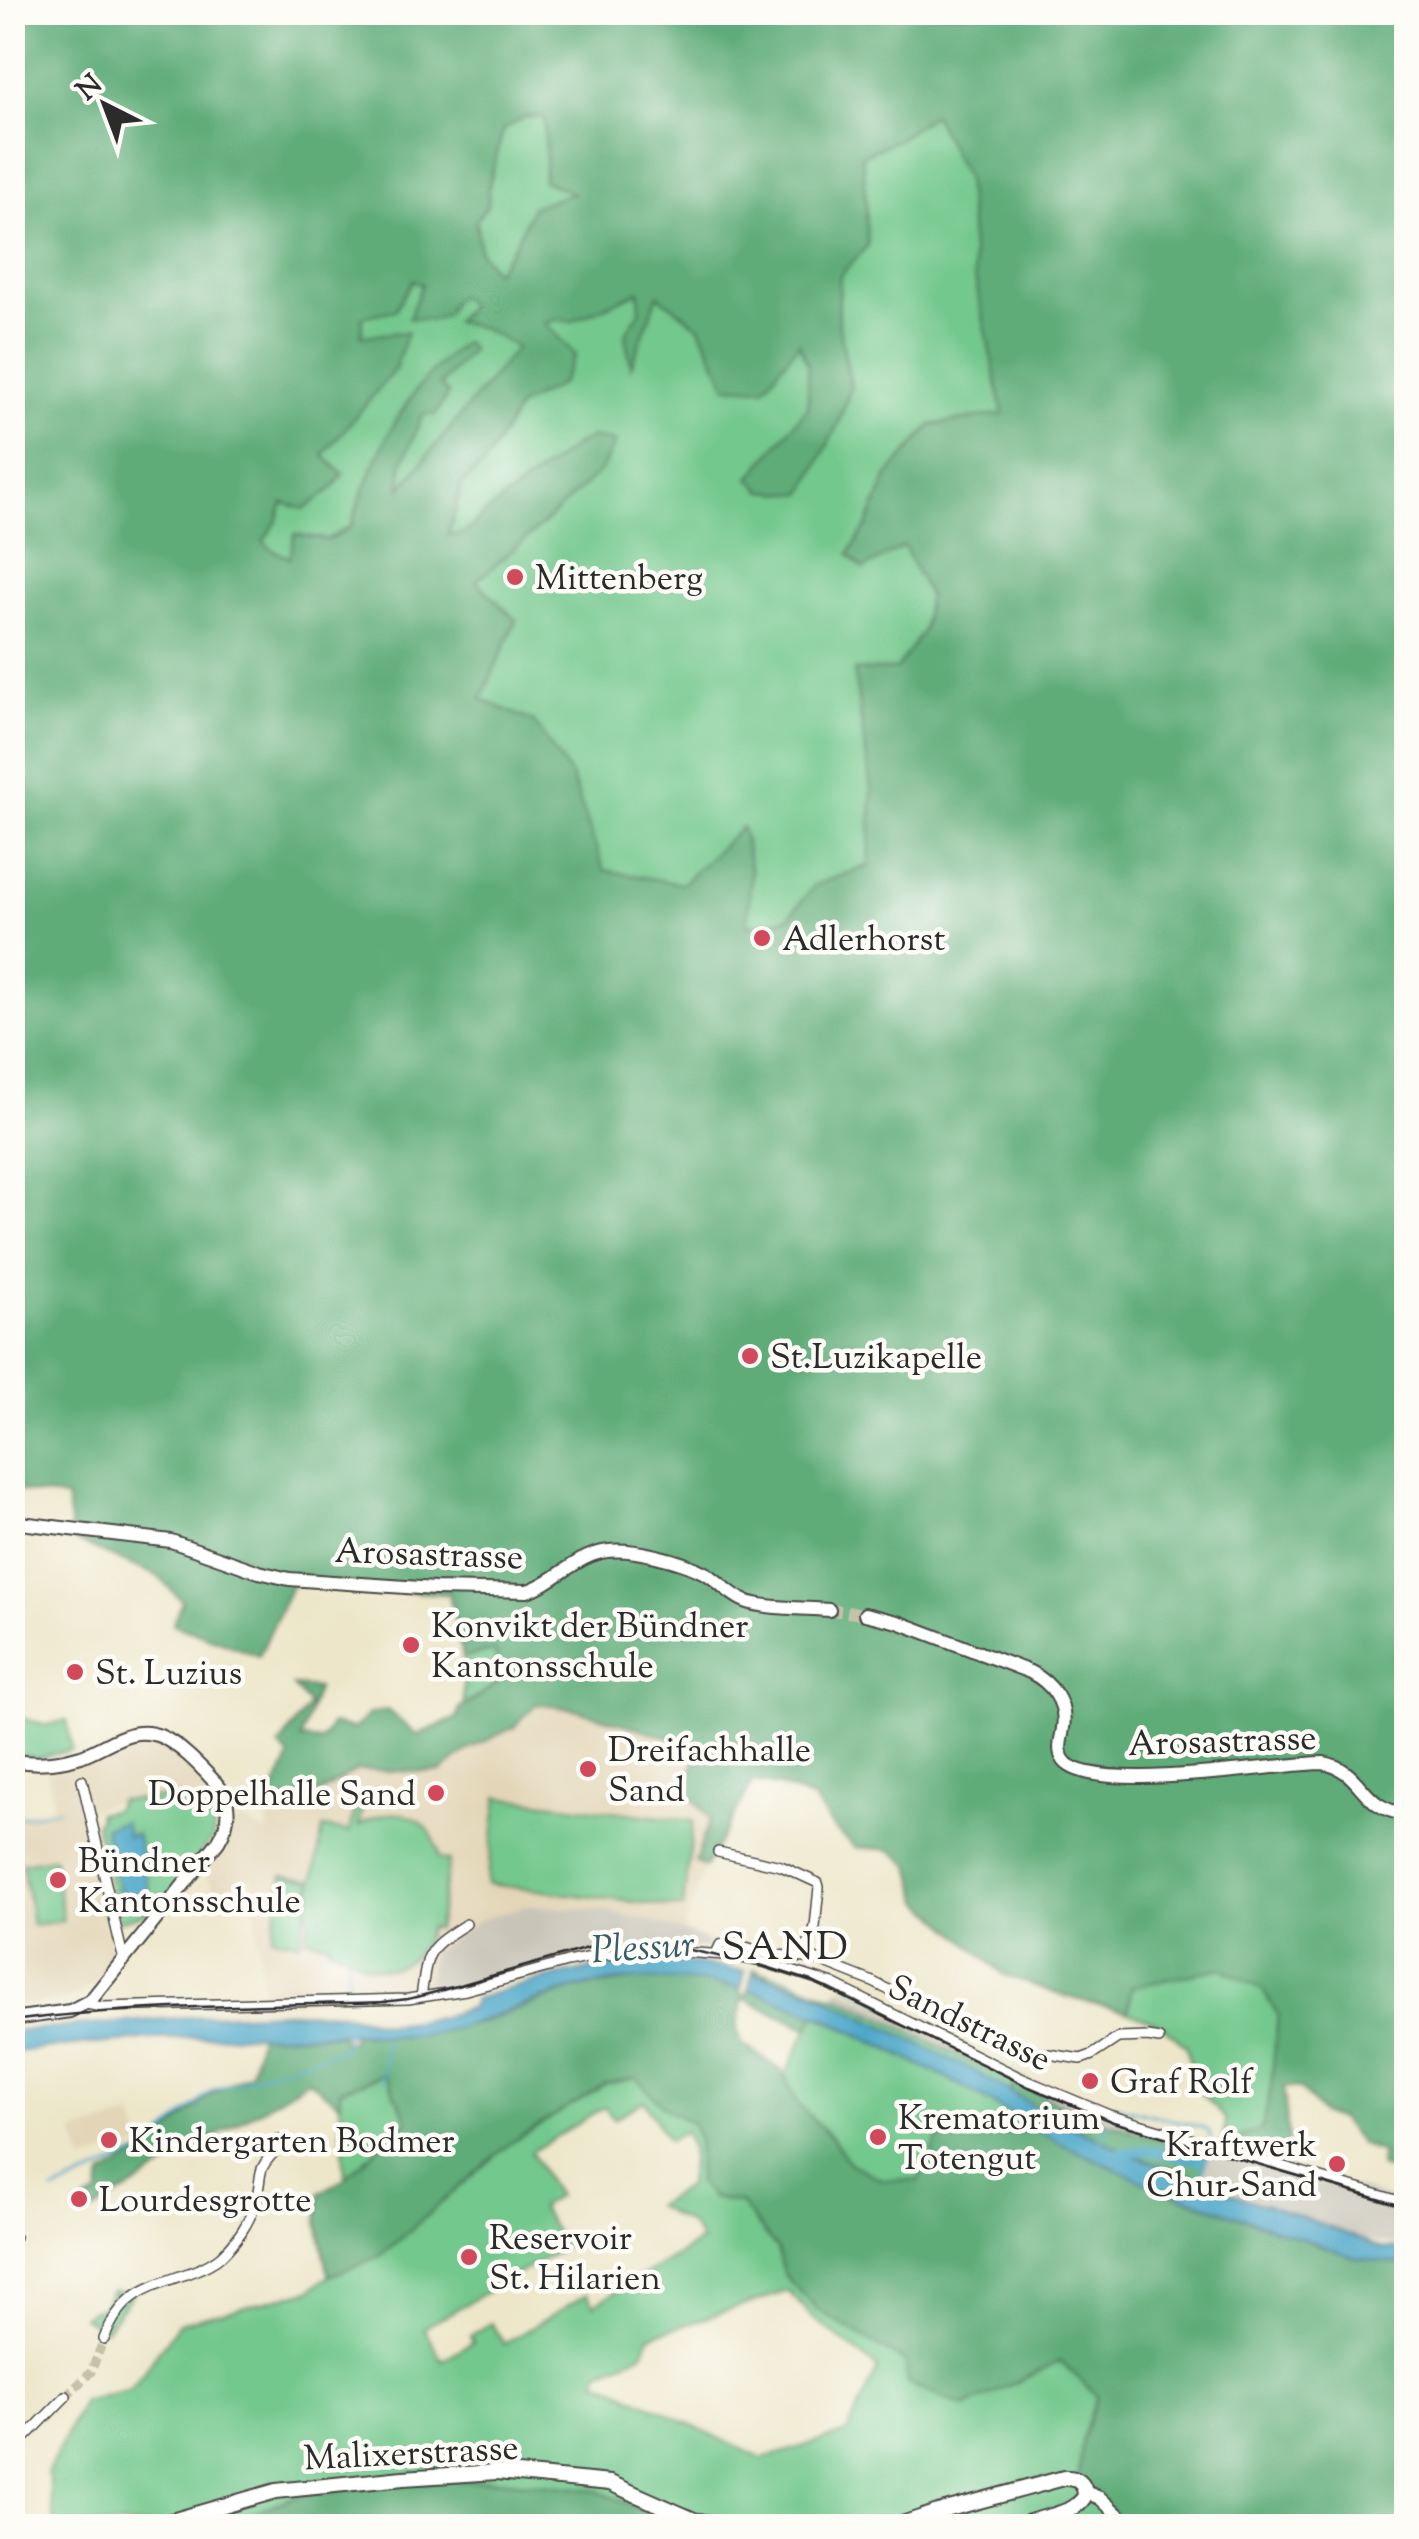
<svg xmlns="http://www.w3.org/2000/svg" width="1419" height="2539" viewBox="0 0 1419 2539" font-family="'Sorts Mill Goudy',serif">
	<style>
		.built { fill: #e3d6b7 }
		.industrial { fill: #c8c4b8 }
		.green { fill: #73c88d; stroke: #4f7a5c; stroke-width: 2.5; fill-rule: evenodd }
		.forest { fill: #5eac78; stroke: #446c52; stroke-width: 2.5; fill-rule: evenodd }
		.water { fill: #49a6c8; stroke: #3a687a; stroke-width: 2.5 }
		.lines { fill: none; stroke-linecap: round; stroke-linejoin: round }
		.stream { stroke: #49a6c8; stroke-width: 2.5 }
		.canal { stroke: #49a6c8; stroke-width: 10 }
		.street-tunnel { stroke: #c6c1a9; stroke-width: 9; stroke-dasharray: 9 4.5; stroke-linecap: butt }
		.secondary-tunnel { stroke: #c6c1a9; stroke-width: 12; stroke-dasharray: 12 6; stroke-linecap: butt }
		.street-casing { stroke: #484743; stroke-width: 12 }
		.secondary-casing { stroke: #484743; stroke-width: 16 }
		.primary-casing { stroke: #484743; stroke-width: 18 }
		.street { stroke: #fff; stroke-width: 9 }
		.secondary { stroke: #fff; stroke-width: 12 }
		.primary { stroke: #fff; stroke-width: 14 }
		.rail { stroke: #2b2b2b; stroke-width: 2.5 }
		.poi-dot { fill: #d1495b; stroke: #fdfcf7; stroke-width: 4 }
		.labels { text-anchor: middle; stroke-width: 9; stroke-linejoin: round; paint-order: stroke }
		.poi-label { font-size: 35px; fill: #2b2b2b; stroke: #fdfcf7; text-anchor: start }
		.street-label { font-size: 35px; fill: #2b2b2b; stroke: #fdfcf7 }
		.water-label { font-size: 38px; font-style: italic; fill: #375c6a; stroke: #fdfcf7 }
		.quarter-label { font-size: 40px; letter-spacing: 2.5px; fill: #2b2b2b; stroke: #fdfcf7 }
	</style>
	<rect width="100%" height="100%" fill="#fdfcf7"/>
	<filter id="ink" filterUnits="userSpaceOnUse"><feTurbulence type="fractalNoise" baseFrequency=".01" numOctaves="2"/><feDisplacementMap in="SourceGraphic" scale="20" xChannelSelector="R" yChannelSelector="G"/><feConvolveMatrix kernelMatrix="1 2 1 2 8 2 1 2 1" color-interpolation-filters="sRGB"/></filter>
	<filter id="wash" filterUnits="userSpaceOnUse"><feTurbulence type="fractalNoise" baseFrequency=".0048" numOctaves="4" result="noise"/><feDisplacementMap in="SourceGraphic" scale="40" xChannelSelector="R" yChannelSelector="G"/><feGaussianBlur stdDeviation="2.25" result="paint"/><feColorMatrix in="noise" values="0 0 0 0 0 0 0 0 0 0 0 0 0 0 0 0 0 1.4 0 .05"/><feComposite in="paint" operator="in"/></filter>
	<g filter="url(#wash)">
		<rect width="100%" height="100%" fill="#ede6c9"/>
		<!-- built -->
		<path class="built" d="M536 1704 574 1709 699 1746 711 1818 695 1861 705 1867 683 1933 654 1922 431 1954 428 1989 263 2004 252 1877 218 1892 200 1871 231 1831 238 1817 267 1833V1806L287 1812 357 1770 441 1772 468 1750 514 1727Z
			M136 1739H151L168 1746 206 1781 218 1801 219 1807 215 1823 208 1815 177 1797 118 1801 89 1810 121 1958 79 1996 13 2009 12 1823 14 1818 53 1806 47 1770 86 1761 120 1743Z
			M133 2116 143 2145 121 2155 118 2150 83 2162 74 2132Z"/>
		<!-- industrial -->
		<path class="industrial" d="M527 1906 601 1910 654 1922 707 1940V1948L638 1947 603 1951 440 1992 428 1989 431 1954 480 1920Z
			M839 1987 1074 2102 1406 2203V2245L1380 2243 1355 2237 1214 2187 1201 2179 1207 2154 1112 2125 1061 2105 835 1995Z"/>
		<!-- green -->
		<path class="green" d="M933 113 966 179 974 273 1003 414 888 476 867 526 849 553 904 545 928 595 923 630 897 669 854 672 872 793 869 865 816 885 788 918 746 926 751 872 682 884 604 871 591 838 480 700 516 621 476 581 542 525 576 445 487 512 465 533 448 537 462 484 484 465 519 406 561 384 575 355 544 323 559 319 570 322 640 291V313L625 335 631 364 658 295 700 327 727 386 798 342 808 364 809 407 750 478 803 494 838 424 851 387 838 320 840 275 868 245C865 215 868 186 861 156L897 140Z
			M525 116 544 117 546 158 543 180 574 193 532 207 515 244 495 272 480 252 475 219 488 204 489 184 503 130Z
			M413 280 422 284 409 318 459 296 470 305 456 322 480 327 518 346 400 489 402 464 424 413 435 415 448 393 440 386 470 350 465 342 362 492 351 526 290 559 272 550 263 541 277 521 283 503 395 369 361 336V317Z
			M495 1651 501 1680 464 1706 463 1657Z
			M12 1716 48 1725 67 1720 72 1750 38 1758 13 1753Z
			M177 1797 208 1815 215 1823 213 1838 157 1911 118 1921 95 1823 99 1819 98 1813 116 1809 118 1801Z
			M498 1797 693 1821 683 1908 487 1884Z
			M356 1801 363 1802 359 1826C394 1802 433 1813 439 1858L449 1861 437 1929 429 1928C422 1957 396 1976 366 1965 349 1959 349 1951 329 1948L330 1943 306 1938 310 1917 307 1916 323 1828 350 1832Z
			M54 1858 63 1921 32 1925 22 1863Z
			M283 1875 312 1880 300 1942 272 1937Z
			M1221 1967 1262 1989 1278 2015 1271 2088 1262 2129 1235 2153 1222 2149 1226 2120 1193 2085 1187 2046 1158 2023 1128 2012 1131 1987Z
			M754 1969 789 1979 833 1997 835 1995 1015 2083 1010 2092 982 2075 815 1992 753 1972Z
			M815 2014 964 2087 1036 2130 939 2138 918 2181 881 2179 849 2163 834 2140 799 2106 785 2076Z
			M386 2074 408 2121 345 2178 339 2090Z
			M636 2077 665 2108 692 2123 698 2137V2184L712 2198 740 2203 777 2249 786 2276 820 2311 906 2362 964 2407 1061 2361 1097 2396 1083 2438 1118 2516 1105 2526H683L595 2490 497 2480 402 2482 297 2496 216 2526H55L48 2471 83 2401 131 2389 179 2323 310 2290 329 2276 380 2256 510 2143 606 2084ZM644 2101 668 2141 685 2131 691 2148 688 2186 656 2206 691 2225 701 2241 594 2305 587 2294 504 2344 491 2323 470 2336 473 2342 442 2360 424 2328 564 2247 540 2207 557 2196 531 2152 605 2107 613 2119ZM788 2291 812 2317 878 2368 847 2433 762 2459 598 2380 599 2372 643 2353 650 2336Z
			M112 2291 133 2293 105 2330 83 2317 91 2311 103 2307Z"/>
		<!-- forest -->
		<path class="forest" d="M13 13H1406V2175L1379 2167 1382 2153 1360 2144 1340 2119 1323 2115 1300 2088 1284 2087 1288 2139 1280 2167 1235 2153 1240 2137 1262 2129 1271 2088 1278 2015 1262 1989 1221 1968 1131 1987 1128 2012 1060 1995 1003 1974 920 1900 911 1866 891 1850 855 1847 833 1828 813 1799 779 1786 753 1782 705 1867 695 1862 710 1819 687 1791 698 1746 574 1709 536 1704 514 1727 468 1750 441 1772 357 1770 287 1813 267 1806 290 1757 279 1746 309 1705 293 1686 317 1688 301 1739 321 1741 332 1724 354 1729 367 1715 387 1710 417 1735 457 1718 460 1708 472 1702 500 1681 495 1651 463 1657 449 1594 292 1584 259 1656 173 1624 182 1601 158 1576 73 1540 66 1498 13 1490ZM933 114 966 179 974 273 1003 414 931 425 888 476 867 526 849 554 863 569 904 546 928 595 923 630 897 669 854 671 872 793 869 866 815 885 788 918 747 926 751 872 742 827 682 884 604 870 571 776 534 722 481 699 516 620 476 581 542 525 602 469 615 442 592 437 576 445 487 512 465 533 448 535 462 484 484 465 519 406 561 384 575 355 545 323 559 319 570 322 639 291 640 312 625 334 631 366 658 295 700 327 727 386 764 388 799 343 808 365V407L750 478 763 491 803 494 838 424 851 387 838 320 840 276 868 245C865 215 868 186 861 156L897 140ZM525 117H544L546 158 543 181 572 193 532 207 515 244 495 272 480 252 476 220 488 204 489 184 503 130ZM413 280 422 284 409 318 431 320 446 315 452 301 459 296 469 305 455 322 480 327 517 347 401 488 402 464 423 414 435 415 448 394 440 385 471 350 465 342C405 384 373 459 351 527L329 540 295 534 290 558 272 550 263 541 277 521 283 503 305 509 333 488 343 474 323 455 395 369 407 332 362 336V317L395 310Z
			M650 1978 678 1979 741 1988 740 1993 747 1995 749 1989 754 1990 815 2014 808 2029 743 1998 737 2028 741 2043 781 2070 799 2106 834 2140 849 2163 881 2179 918 2181 939 2138 1036 2130 1107 2165 1182 2197 1357 2258 1406 2265V2526H1105L1117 2516 1078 2481 1083 2438 1097 2396 1061 2361 964 2407 907 2383 906 2362 819 2311 785 2276 777 2249 740 2203 712 2198 698 2184V2138L692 2123 665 2108 636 2078 606 2084 510 2143 380 2256 329 2276 318 2224 320 2193 345 2178 408 2121 385 2074 340 2090V2104L308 2080 84 2217 76 2207 98 2195 102 2177 150 2148 211 2094 251 2072 259 2035H343V2043L352 2042V2034L402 2037 437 2032 491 2019 577 1988Z
			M1015 2083 1090 2117 1208 2154 1201 2179C1134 2158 1071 2128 1010 2092Z
			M497 2480 595 2490 683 2526H216L297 2496 402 2482Z"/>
		<!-- water -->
		<path class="water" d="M124 1822 127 1836 136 1834 150 1893 121 1899 104 1827Z
			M652 1961 682 1962 745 1971 741 1988C680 1978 620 1974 560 1993 509 2008 469 2030 414 2036 391 2038 367 2033 346 2033 318 2034 286 2035 256 2035 174 2036 94 2043 13 2052V2031L217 2015 285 2012 342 2013 387 2024 439 2018 472 2007 474 1999C533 1981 591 1965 652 1961Z
			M753 1972 815 1992 982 2075 1046 2113 1084 2132 1132 2155 1205 2181 1214 2187 1263 2205 1265 2204 1363 2240 1379 2248 1406 2249V2265L1357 2258 1153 2186 1060 2143 964 2087 885 2047 815 2014 749 1989Z"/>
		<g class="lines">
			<!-- stream -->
			<path class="stream" d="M12 1820 25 1816 59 1809
				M846 1983 886 2006
				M347 1998 348 1959
				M383 2081 385 2038
				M1112 2105 1205 2128 1210 2133V2139
				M1101 2140 1108 2123
				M1201 2181 1208 2154
				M54 2192 145 2151 212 2090 341 2049 347 2043V2031"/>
			<!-- canal -->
			<path class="canal" d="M1113 2154 1148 2150 1200 2160"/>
		</g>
	</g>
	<g filter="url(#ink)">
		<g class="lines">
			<!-- street-tunnel -->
			<path class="street-tunnel" d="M66 2396 91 2372 104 2339"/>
			<!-- secondary-tunnel -->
			<path class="secondary-tunnel" d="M829 1610 865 1614"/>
			<defs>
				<path id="street" d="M82 1780 122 1953 126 1957
					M718 1852 781 1866 818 1883 819 1887 815 1927 803 1956
					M716 1954 720 1945 730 1942 768 1954 815 1959 873 1982 976 2034 1035 2052 1081 2059 1092 2055 1118 2038 1148 2037 1159 2039
					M421 1997C428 1950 425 1950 466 1924
					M86 2004 102 2007 408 1999 466 1990 567 1962 602 1955 667 1951 726 1955 763 1962 833 1984 1023 2079 1109 2115 1406 2203
					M12 2238 15 2237
					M104 2339C123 2290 149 2288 194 2271 204 2267 213 2263 221 2256 236 2242 250 2222 255 2203 265 2172 252 2174 279 2147L278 2140
					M12 2451 66 2396"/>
				<path id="secondary" d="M12 1522 171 1541 259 1572 289 1579 435 1589 527 1591C554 1583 574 1558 602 1552 629 1546 683 1561 707 1574 720 1582 730 1595 745 1601 765 1609 806 1608 829 1610
					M865 1614 898 1622 1030 1672C1052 1683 1067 1703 1063 1728 1062 1738 1057 1749 1063 1759 1085 1797 1279 1763 1323 1763 1364 1770 1359 1809 1406 1814
					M12 1760C36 1765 58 1763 81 1756 107 1747 131 1724 160 1736 179 1744 199 1765 213 1780 232 1798 231 1821 218 1842L91 2000 70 2011 12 2019
					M1085 2492 1100 2498 1130 2526"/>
				<path id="primary" d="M154 2526 276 2491 403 2478 497 2472 610 2483 694 2520 728 2526
					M896 2526 938 2512 1064 2478C1077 2477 1085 2483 1085 2496 1073 2516 1040 2516 1019 2526"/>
			</defs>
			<!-- street casing -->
			<use href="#street" class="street-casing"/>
			<!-- secondary casing -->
			<use href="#secondary" class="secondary-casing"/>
			<!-- primary casing -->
			<use href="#primary" class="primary-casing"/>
			<!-- street -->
			<use href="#street" class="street"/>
			<!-- secondary -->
			<use href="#secondary" class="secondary"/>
			<!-- primary -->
			<use href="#primary" class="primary"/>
			<!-- rail -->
			<path class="rail" d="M374 2003 408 1999 436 1992 598 1945 634 1941 657 1943 760 1965 811 1981 1029 2087 1113 2122 1406 2207
				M12 2021C137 2005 261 2006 387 2002"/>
		</g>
	</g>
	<!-- markers -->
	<g class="poi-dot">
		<circle cx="515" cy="577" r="10"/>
		<circle cx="762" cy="938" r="10"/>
		<circle cx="750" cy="1356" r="10"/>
		<circle cx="411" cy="1645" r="10"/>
		<circle cx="75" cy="1672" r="10"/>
		<circle cx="588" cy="1769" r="10"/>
		<circle cx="436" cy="1793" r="10"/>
		<circle cx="58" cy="1880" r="10"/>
		<circle cx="1090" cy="2081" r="10"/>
		<circle cx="878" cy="2137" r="10"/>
		<circle cx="109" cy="2140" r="10"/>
		<circle cx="1337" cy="2164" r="10"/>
		<circle cx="79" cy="2199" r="10"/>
		<circle cx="469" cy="2257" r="10"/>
	</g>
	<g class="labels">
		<!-- poi labels -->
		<g class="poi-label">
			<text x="535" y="589">Mittenberg</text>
			<text x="782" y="950">Adlerhorst</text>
			<text x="770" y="1368">St.Luzikapelle</text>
			<text x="431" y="1637">Konvikt der Bündner<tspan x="431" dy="40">Kantonsschule</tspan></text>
			<text x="95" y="1684">St. Luzius</text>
			<text x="608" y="1761">Dreifachhalle<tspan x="608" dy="40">Sand</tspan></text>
			<text x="416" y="1805" text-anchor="end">Doppelhalle Sand</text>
			<text x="78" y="1872">Bündner<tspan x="78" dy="40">Kantonsschule</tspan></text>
			<text x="1110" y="2093">Graf Rolf</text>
			<text x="898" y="2129">Krematorium<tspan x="898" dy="40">Totengut</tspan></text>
			<text x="129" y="2152">Kindergarten Bodmer</text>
			<text x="1317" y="2156" text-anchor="end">Kraftwerk<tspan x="1317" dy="40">Chur-Sand</tspan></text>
			<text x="99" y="2211">Lourdesgrotte</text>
			<text x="489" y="2249">Reservoir<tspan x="489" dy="40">St. Hilarien</tspan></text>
		</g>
		<!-- street labels -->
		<g class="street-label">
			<text transform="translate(429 1553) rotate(2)" y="12">Arosastrasse</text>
			<text transform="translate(1222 1740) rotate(-2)" y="12">Arosastrasse</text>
			<text transform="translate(970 2022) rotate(26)" y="12">Sandstrasse</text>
			<text transform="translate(411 2452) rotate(-3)" y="12">Malixerstrasse</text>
		</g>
		<!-- water labels -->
		<g class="water-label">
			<text transform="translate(643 1946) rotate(-4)" y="13">Plessur</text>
		</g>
		<!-- quarter labels -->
		<g class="quarter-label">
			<text x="786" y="1959">SAND</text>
		</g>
	</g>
	<!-- margin -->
	<rect width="1419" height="2539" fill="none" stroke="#fdfcf7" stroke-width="50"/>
	<!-- north arrow -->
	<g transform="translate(105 105) rotate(318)" stroke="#fdfcf7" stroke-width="8" paint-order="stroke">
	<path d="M0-8L18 38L0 25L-18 38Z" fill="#2b2b2b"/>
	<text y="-15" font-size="28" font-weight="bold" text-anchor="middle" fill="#2b2b2b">N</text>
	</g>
</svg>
